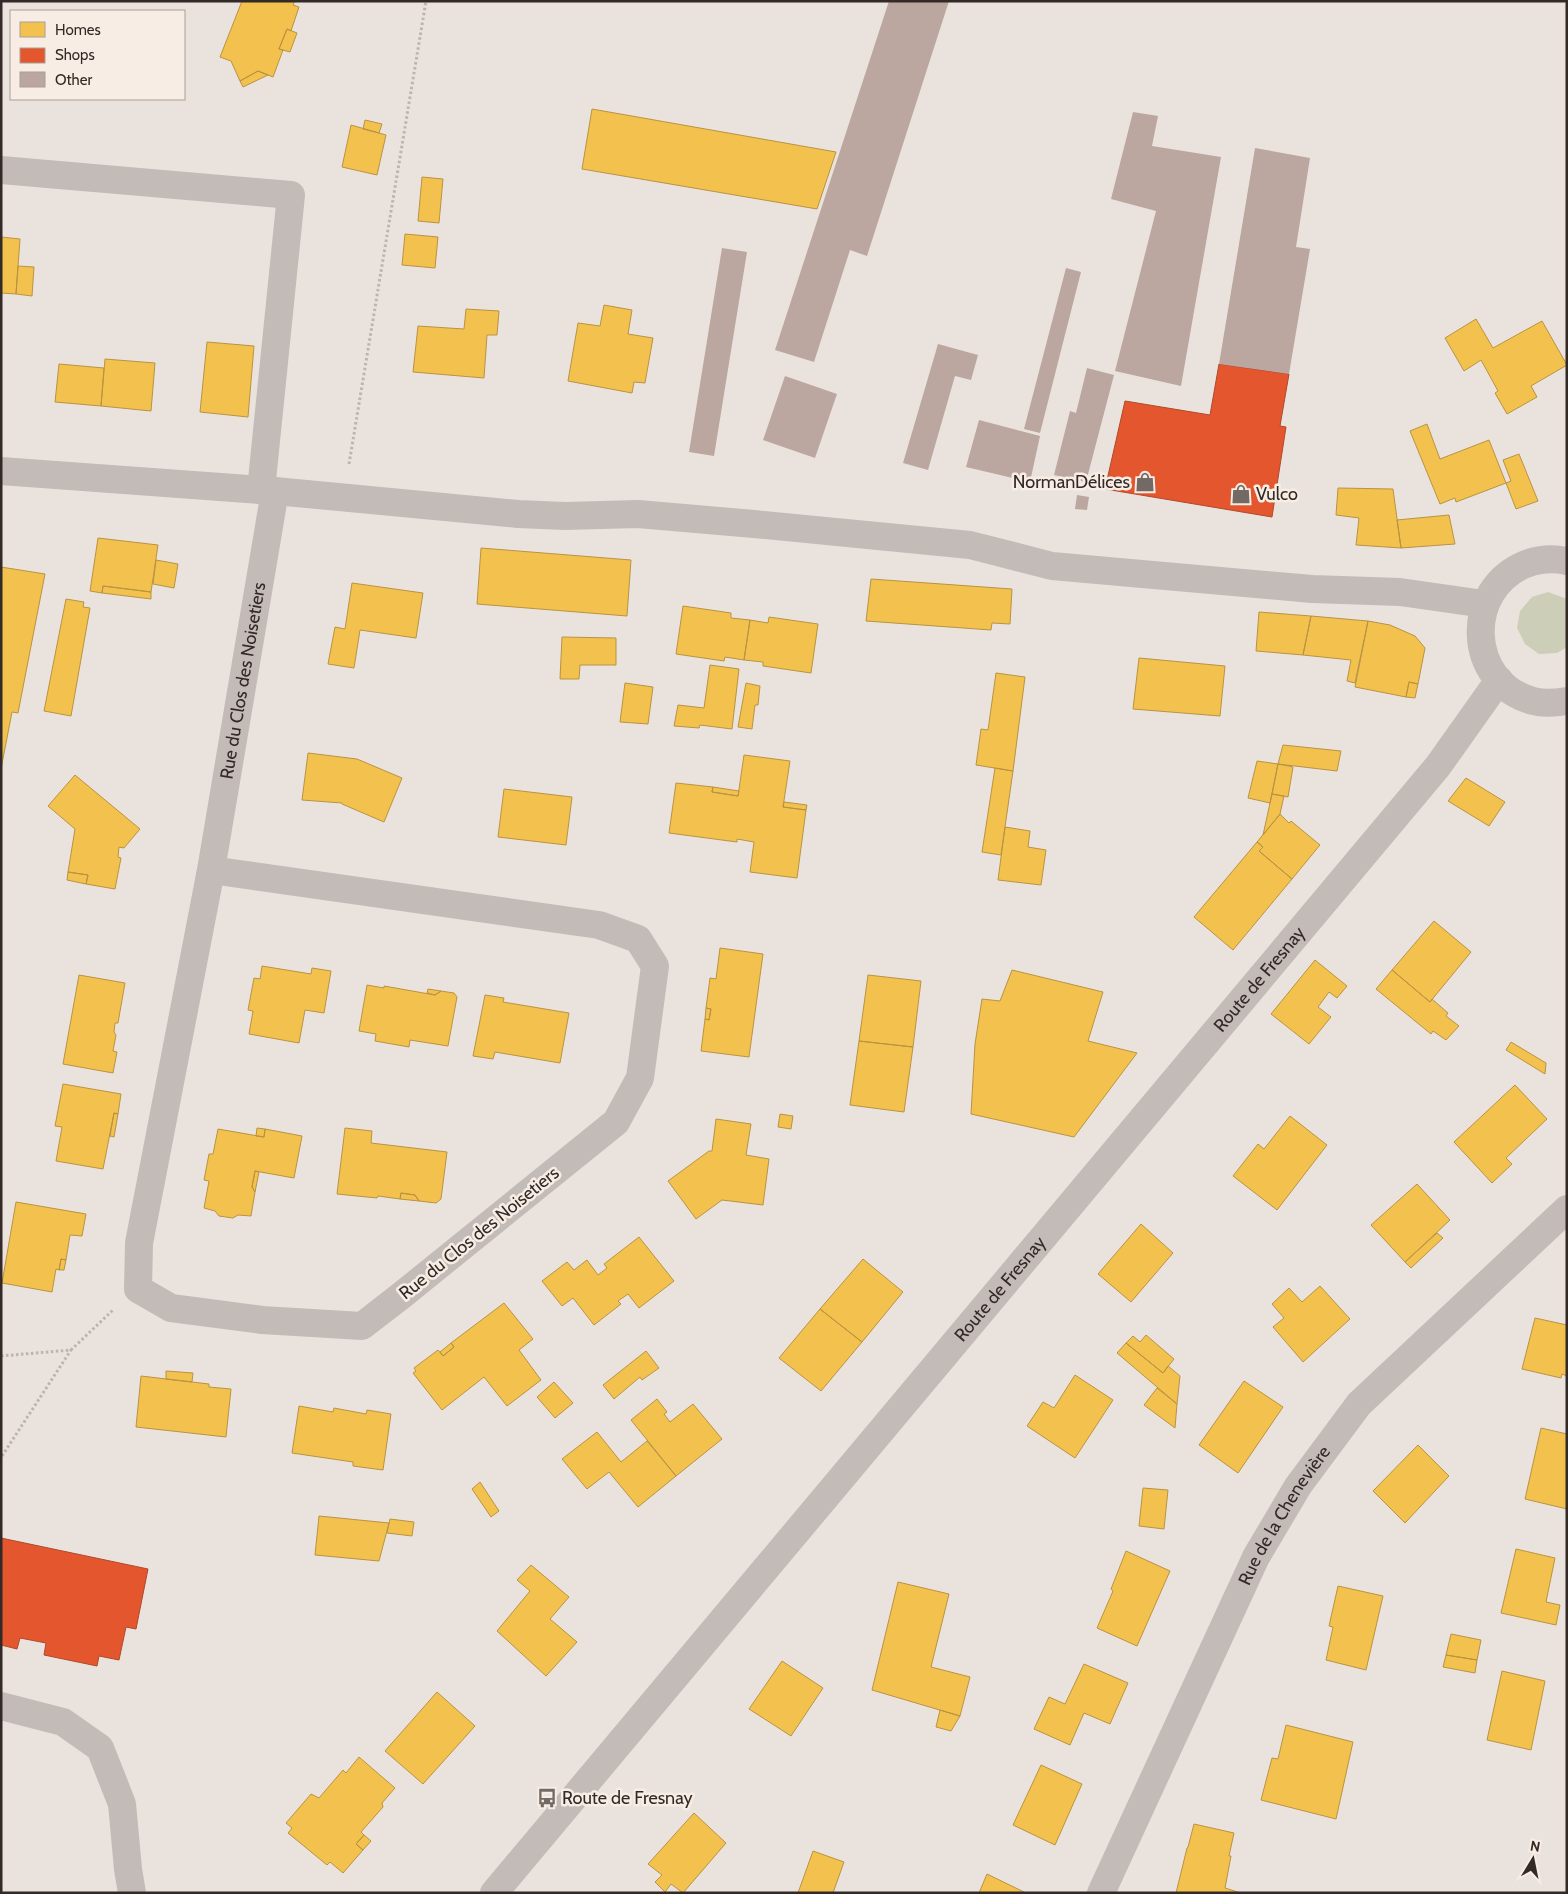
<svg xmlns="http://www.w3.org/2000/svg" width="1568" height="1894" viewBox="0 0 1568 1894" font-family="Cabin,sans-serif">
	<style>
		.green { fill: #ccceb8 }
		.homes { fill: #f2c14e; stroke: #b99342 }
		.shops { fill: #e4572e; stroke: #af492c }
		.building { fill: #bca6a0 }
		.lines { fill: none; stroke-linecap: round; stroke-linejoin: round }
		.path { stroke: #bbb4b0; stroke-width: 3; stroke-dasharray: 2.5 2.5; stroke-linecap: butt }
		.minor { stroke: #c2bbb7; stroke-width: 28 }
		.labels { text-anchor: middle; stroke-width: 5; stroke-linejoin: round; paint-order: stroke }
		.poi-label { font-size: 18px; fill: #332926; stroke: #f7ede4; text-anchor: start }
		.street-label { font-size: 18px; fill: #332926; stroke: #f7ede4 }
	</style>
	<rect width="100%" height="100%" fill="#eae3dd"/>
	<!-- green -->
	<path class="green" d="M1548 592 1567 599V647L1557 653 1539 654 1525 644 1517 628 1520 611 1532 597Z"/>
	<!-- homes -->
	<path class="homes" d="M242 1H295L293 5 299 7 291 31 287 29 279 49 283 50 273 77 258 71 240 81 231 61 220 57Z
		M287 29 297 33 290 52 279 49Z
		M258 71 268 75 243 87 240 81Z
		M592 109 836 152 817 209 582 169Z
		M365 120 382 124 379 133 363 129Z
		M351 125 386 135 377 175 342 167Z
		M422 177 443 179 439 223 418 221Z
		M405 234 438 237 435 268 402 265Z
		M1 237 20 239 16 294 1 293Z
		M18 266 34 267 32 296 16 294Z
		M604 305 632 310 628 334 653 338 645 383 634 382 632 393 568 381 578 323 600 326Z
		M466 309 499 311 497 335H487L484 378 413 372 418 326 464 329Z
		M1476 319 1493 348 1542 321 1567 365 1531 386 1537 397 1507 414 1495 393 1498 391 1481 360 1464 371 1445 338Z
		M207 342 254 346 248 417 200 412Z
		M105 359 155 363 151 411 101 406Z
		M59 364 104 368 101 406 55 402Z
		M1427 424 1440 459 1489 440 1506 483 1456 502 1455 498 1440 504 1410 431Z
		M1519 454 1538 501 1516 509 1506 483 1511 481 1503 460Z
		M1338 488 1393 489 1401 548 1356 545 1359 518 1336 515Z
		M1449 515 1455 544 1401 548 1397 520Z
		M98 538 158 545 151 592 103 586 102 593 90 591Z
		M481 548 631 560 627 616 477 604Z
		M156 560 178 564 174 588 153 584Z
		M1 567 45 574 18 713 12 712 1 769Z
		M871 579 1012 589 1010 624 992 623 991 630 866 621Z
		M352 583 423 593 416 638 360 630 354 668 328 664 335 627 345 629Z
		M103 586 151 592V599L102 593Z
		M66 599 84 602 83 607 90 608 71 716 44 711Z
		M683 606 731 613V618L750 620 744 660 725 657 724 661 676 654Z
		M1259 612 1311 616 1303 655 1256 651Z
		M1311 616 1368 621 1355 683 1347 681 1351 660 1303 655Z
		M769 617 818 624 811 673 763 666V662L744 660 750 620 768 623Z
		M1368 621 1390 625 1415 636 1425 648 1418 684 1409 682 1406 697 1355 687Z
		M562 637 616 638V665H580L579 679H560Z
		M1139 658 1225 666 1220 716 1133 709Z
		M710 665 739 669 732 729 700 725 699 728 674 726 678 705 704 708Z
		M996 673 1025 677 1013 771 976 765 981 729 988 730Z
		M1409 682 1418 684 1415 698 1406 697Z
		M625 683 653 687 648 724 620 722Z
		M746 683 760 686 758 705H755L752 729 738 727Z
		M1283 745 1341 751 1337 771 1278 764Z
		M308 753 357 759 402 778 384 822 342 804V803L302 800Z
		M744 755 790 761 783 807 806 810 797 878 750 872 754 842 737 839V842L669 833 676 783 713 787 712 792 738 796Z
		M1257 761 1278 764 1270 803 1248 798Z
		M1278 764 1293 767 1288 797 1272 794Z
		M995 768 1013 771 1001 855 982 852Z
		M75 775 140 829 124 848 119 847 118 857 121 858 115 889 86 884 88 875 68 872 75 829 48 806Z
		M1466 778 1505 802 1489 826 1448 801Z
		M713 787 739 791 738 796 712 792Z
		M504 789 572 797 566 845 498 837Z
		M1272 794 1284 796 1280 814 1263 835Z
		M784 802 807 805 806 810 783 807Z
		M1280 814 1289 823 1291 821 1320 845 1292 879 1259 851 1263 847 1257 842Z
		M1005 827 1030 831 1028 847 1046 850 1041 885 998 880Z
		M1257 842 1263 847 1259 851 1292 879 1233 950 1194 917Z
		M68 872 88 875 86 884 67 880Z
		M1434 921 1471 952 1430 1002 1392 970Z
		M720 948 763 954 749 1057 701 1051 705 1019 709 1020 711 1009 706 1008 710 978 716 979Z
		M1315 960 1347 986 1337 998 1329 992 1318 1007 1331 1017 1309 1044 1271 1014Z
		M262 966 311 974 312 968 331 971 324 1013 305 1010 299 1043 249 1034 253 1011 248 1010 254 978 260 979Z
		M1012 970 1103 992 1088 1041 1137 1053 1074 1137 971 1114 975 1044 982 999 1000 1001Z
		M1392 970 1430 1002 1432 999 1448 1013 1446 1016 1459 1026 1446 1040 1433 1031 1431 1034 1376 989Z
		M79 975 125 983 118 1023H115L114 1032 116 1035 113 1051 117 1052 113 1073 63 1064Z
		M868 975 921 981 913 1047 859 1041Z
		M367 985 384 988V986L435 995 441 991 454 993 457 997 448 1046 410 1040 409 1047 375 1041 376 1034 359 1031Z
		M428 989 441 991 435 995 427 993Z
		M485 995 504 998 503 1002 569 1013 560 1063 495 1052 493 1059 473 1056Z
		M706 1008 711 1009 709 1020 705 1019Z
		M859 1041 913 1047 904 1112 850 1105Z
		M1511 1042 1546 1063 1545 1074 1506 1050Z
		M63 1084 121 1094 118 1114 114 1113 103 1169 56 1161 62 1127 55 1126Z
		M1515 1085 1547 1119 1506 1158 1512 1164 1492 1183 1454 1142Z
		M114 1113 118 1114 114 1137 110 1136Z
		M780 1114 793 1116 791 1129 778 1127Z
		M1290 1116 1327 1145 1277 1210 1233 1176 1258 1144 1264 1149Z
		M716 1119 751 1124 746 1155 769 1159 763 1205 722 1200 696 1219 668 1181 709 1151H712Z
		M257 1128 265 1129 264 1137 256 1136Z
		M345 1128 372 1131 371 1143 447 1152 441 1199 436 1203 419 1201 415 1195 401 1193 400 1199 378 1196 377 1198 337 1194Z
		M218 1129 264 1137 265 1129 302 1136 294 1178 255 1171 252 1187 255 1192 251 1216 238 1215 233 1218 219 1216 215 1211 204 1208 209 1181 204 1180 209 1154H213Z
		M255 1171 259 1172 255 1192 252 1187Z
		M1417 1184 1450 1220 1405 1262 1371 1225Z
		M401 1193 415 1195 419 1201 400 1199Z
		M16 1202 86 1214 82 1236 70 1235 66 1260 61 1259 59 1270 56 1269 52 1292 2 1283Z
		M1141 1224 1173 1253 1131 1302 1098 1274Z
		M1437 1233 1443 1238 1411 1268 1405 1262Z
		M639 1237 674 1281 639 1308 628 1294 618 1301 621 1304 594 1325 573 1298 562 1306 542 1281 567 1262 574 1270 587 1260 598 1275 607 1268 604 1264Z
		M61 1259 66 1260 64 1270H59Z
		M863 1259 903 1292 862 1342 820 1309Z
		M1320 1286 1350 1319 1303 1362 1273 1327 1284 1318 1272 1304 1289 1288 1302 1302Z
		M504 1303 533 1339 519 1350 541 1380 507 1406 484 1377 442 1410 413 1373 416 1371 414 1368 438 1350 443 1356 454 1347 451 1343Z
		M820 1309 862 1342 821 1391 779 1358Z
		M1535 1318 1567 1325V1376L1562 1374 1561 1378 1522 1369Z
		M1146 1335 1174 1359 1163 1373 1126 1343 1133 1336 1140 1342Z
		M451 1343 454 1347 443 1356 440 1352Z
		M1126 1343 1163 1373 1168 1366 1180 1376 1177 1404 1117 1353Z
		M646 1351 659 1368 642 1380 640 1377 614 1399 603 1385Z
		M166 1371 193 1373 192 1382 166 1379Z
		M1075 1375 1113 1400 1075 1458 1027 1426 1043 1402 1054 1408Z
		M141 1376 209 1384V1387L231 1389 226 1437 136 1427Z
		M1244 1381 1283 1407 1238 1473 1199 1445Z
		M554 1382 573 1403 555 1418 537 1397Z
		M1157 1388 1177 1404 1175 1428 1144 1405Z
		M657 1399 667 1412 664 1414 670 1422 693 1404 722 1439 676 1476 631 1420Z
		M299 1406 333 1412 334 1408 366 1414 367 1410 391 1414 383 1470 353 1466V1462L292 1453Z
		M1541 1428 1567 1434V1509L1525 1499Z
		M597 1432 621 1462 647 1441 676 1476 638 1507 609 1472 587 1489 562 1459Z
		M1418 1445 1449 1476 1405 1523 1373 1491Z
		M480 1482 499 1511 491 1517 472 1489Z
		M1143 1488 1168 1490 1164 1529 1139 1526Z
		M319 1516 389 1523 379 1561 315 1555Z
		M390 1519 414 1522 412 1536 387 1533Z
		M1516 1549 1555 1558 1546 1602 1560 1605 1556 1625 1501 1613Z
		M1126 1551 1170 1571 1137 1646 1097 1628 1113 1591 1111 1589Z
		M531 1565 569 1597 550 1619 577 1642 546 1676 497 1631 530 1591 517 1580Z
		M898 1582 949 1594 931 1667 970 1677 960 1716 872 1690Z
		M1338 1586 1383 1596 1366 1670 1326 1660 1333 1627 1329 1626Z
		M1451 1634 1481 1640 1477 1660 1446 1655Z
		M1446 1655 1477 1660 1475 1673 1443 1667Z
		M782 1661 823 1688 791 1736 749 1709Z
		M1084 1664 1128 1683 1110 1724 1084 1713 1070 1745 1034 1729 1049 1697 1065 1704Z
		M1502 1671 1545 1681 1531 1750 1487 1740Z
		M437 1692 475 1726 423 1784 385 1751Z
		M940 1710 960 1716 951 1731 936 1727Z
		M1286 1725 1353 1742 1336 1819 1261 1800 1272 1758 1278 1759Z
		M359 1757 395 1788 382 1803 383 1807 361 1832 364 1835 356 1844 363 1850 343 1873 330 1862 327 1865 288 1833 292 1828 286 1823 311 1794 319 1798 343 1770 346 1773Z
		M1041 1765 1082 1784 1055 1845 1013 1825Z
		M694 1813 726 1843 683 1893 671 1884 665 1892 655 1882 662 1875 648 1864Z
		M1194 1824 1234 1833 1229 1856H1231L1225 1888 1241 1893H1176L1187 1848 1188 1847Z
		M364 1835 371 1841 363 1850 356 1844Z
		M813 1851 844 1862 833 1893H798Z
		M987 1874 1026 1893H979Z"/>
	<!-- shops -->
	<path class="shops" d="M1219 364 1289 374 1280 426 1286 427 1272 517 1105 489 1125 401 1210 415Z
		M1 1538 148 1569 136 1629 126 1627 119 1660 99 1656 97 1666 44 1655 46 1643 20 1638 17 1649 1 1645Z"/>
	<!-- building -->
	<path class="building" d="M889 1H949L867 256 850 250 814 362 775 350Z
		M1133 112 1158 116 1152 146 1221 157 1181 386 1115 371 1156 211 1111 199Z
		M1255 148 1310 158 1296 247 1310 249 1289 374 1219 364Z
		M722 248 747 252 714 456 689 452Z
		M1066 268 1081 272 1040 433 1024 429Z
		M938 344 978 355 971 380 955 376 928 470 903 463Z
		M1087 368 1114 375 1086 482 1054 475 1070 411 1076 413Z
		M785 376 837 394 815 458 763 440Z
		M979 420 1040 436 1030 482 966 467Z
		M1077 495 1089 497 1087 510 1075 509Z"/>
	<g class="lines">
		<!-- path -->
		<path class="path" d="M349 464 426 1
			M1 1356 71 1350 113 1310
			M2 1456 71 1350"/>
		<!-- minor -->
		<g class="minor">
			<path d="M1 170 291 195 261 490"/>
			<path d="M1 471 275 491 518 514 565 516 638 514 754 524 970 545 1052 566 1312 589 1400 592 1484 604"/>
			<path d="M1567 561C1553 558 1539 559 1526 564 1463 589 1466 683 1533 701 1544 704 1555 703 1567 701"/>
			<path id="s1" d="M211 870 599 925 638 939 655 966 640 1078 616 1122 402 1295 362 1326 262 1320 171 1308 138 1289 139 1243 211 870 275 491"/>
			<path d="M1 1706 63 1722 100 1748 122 1804 128 1869 132 1893"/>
			<path id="s2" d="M494 1893 1438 766 1499 680"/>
			<path id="s3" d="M1101 1893 1256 1557 1298 1486 1359 1404 1567 1209"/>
		</g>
	</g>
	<!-- icons -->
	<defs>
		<symbol id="shop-bare" viewBox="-9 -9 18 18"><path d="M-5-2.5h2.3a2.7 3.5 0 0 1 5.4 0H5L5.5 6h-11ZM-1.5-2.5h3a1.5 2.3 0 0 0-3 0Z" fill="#736a66" stroke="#f7ede4" stroke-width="2.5" paint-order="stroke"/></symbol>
		<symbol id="bus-bare" viewBox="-9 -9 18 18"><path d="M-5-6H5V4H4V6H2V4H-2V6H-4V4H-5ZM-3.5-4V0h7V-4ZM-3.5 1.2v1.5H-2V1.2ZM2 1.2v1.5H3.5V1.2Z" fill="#736a66" stroke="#f7ede4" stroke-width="2.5" paint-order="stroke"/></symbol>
	</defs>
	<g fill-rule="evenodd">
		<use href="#shop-bare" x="1131" y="468" width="28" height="28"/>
		<use href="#shop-bare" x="1227" y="480" width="28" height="28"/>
		<use href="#bus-bare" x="533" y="1784" width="28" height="28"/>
	</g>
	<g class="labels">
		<!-- poi labels -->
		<g class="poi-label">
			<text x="1130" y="488" text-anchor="end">NormanDélices</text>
			<text x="1256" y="500">Vulco</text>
			<text x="562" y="1804">Route de Fresnay</text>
		</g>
		<!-- street labels -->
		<g class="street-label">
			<text dy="6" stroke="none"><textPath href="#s1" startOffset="1802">Rue du Clos des Noisetiers</textPath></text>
			<text dy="6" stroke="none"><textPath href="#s2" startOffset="1192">Route de Fresnay</textPath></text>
			<text transform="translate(479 1233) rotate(-39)" y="6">Rue du Clos des Noisetiers</text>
			<text dy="6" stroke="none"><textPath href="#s2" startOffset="788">Route de Fresnay</textPath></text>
			<text dy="6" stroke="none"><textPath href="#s3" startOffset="420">Rue de la Chenevière</textPath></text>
		</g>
	</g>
	<!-- border -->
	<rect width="1568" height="1894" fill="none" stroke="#332926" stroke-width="5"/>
	<!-- legend -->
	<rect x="10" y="10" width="175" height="90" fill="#f7ede4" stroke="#a99f98"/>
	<rect x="20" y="22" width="25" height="15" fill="#f2c14e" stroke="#a99f98"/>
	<text x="55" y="35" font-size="15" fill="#332926">Homes</text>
	<rect x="20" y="48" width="25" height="15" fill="#e4572e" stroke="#a99f98"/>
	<text x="55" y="60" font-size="15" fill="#332926">Shops</text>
	<rect x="20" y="72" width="25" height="15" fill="#bca6a0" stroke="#a99f98"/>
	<text x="55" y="85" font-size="15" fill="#332926">Other</text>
	<!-- north arrow -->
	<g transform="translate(1533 1859) rotate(10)" stroke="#f7ede4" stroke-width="4" paint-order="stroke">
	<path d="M0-4L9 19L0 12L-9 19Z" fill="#332926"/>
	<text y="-8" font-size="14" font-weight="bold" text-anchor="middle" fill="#332926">N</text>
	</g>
</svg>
